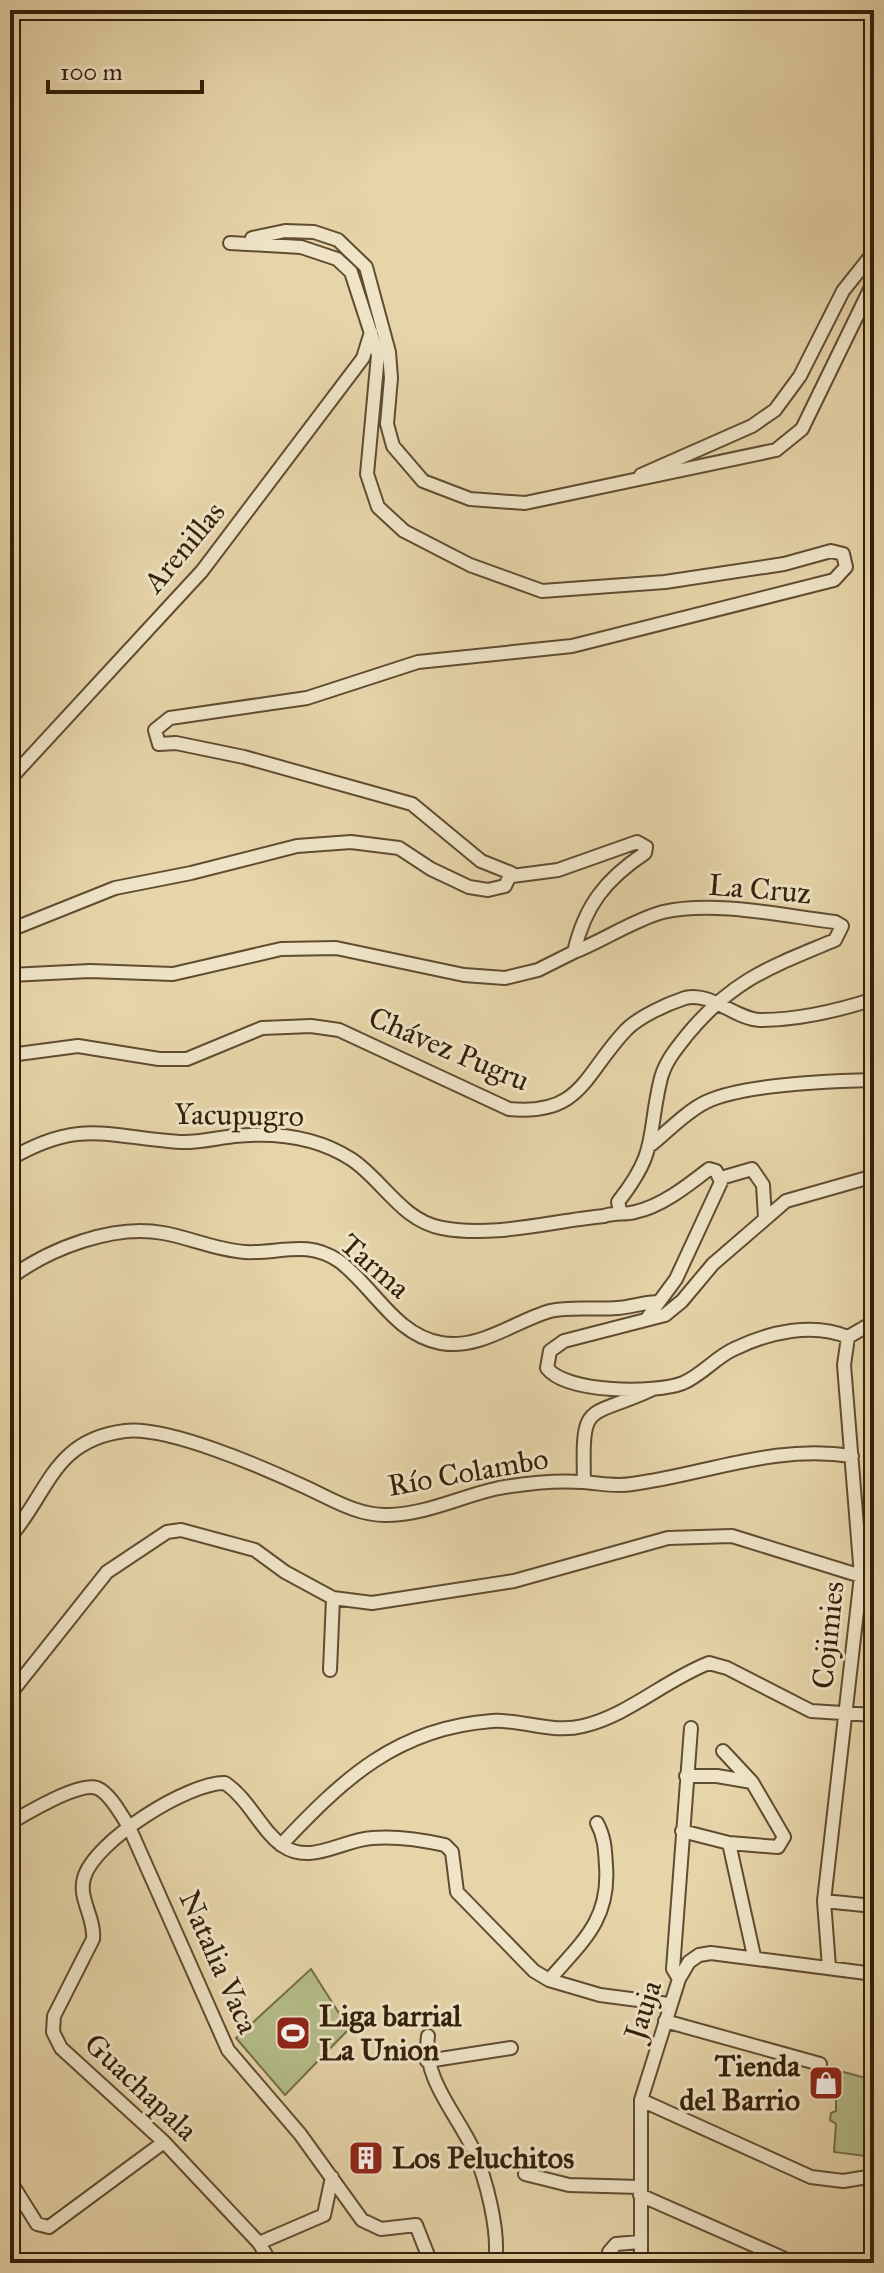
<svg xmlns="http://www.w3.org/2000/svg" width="884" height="2273" viewBox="0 0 884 2273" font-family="'IM FELL Great Primer',serif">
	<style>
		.green { fill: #b4bd89; stroke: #746e49; stroke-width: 2 }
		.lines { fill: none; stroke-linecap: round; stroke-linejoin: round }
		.minor-casing { stroke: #604c31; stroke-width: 16 }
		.minor { stroke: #efe4c7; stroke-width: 12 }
		.labels { text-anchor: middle; stroke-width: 6; stroke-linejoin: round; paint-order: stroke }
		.street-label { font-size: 30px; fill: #331f09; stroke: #efe4c7 }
		.poi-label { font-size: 30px; font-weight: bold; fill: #331f09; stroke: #efe4c7; text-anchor: start }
	</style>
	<rect width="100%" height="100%" fill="#e6d5a9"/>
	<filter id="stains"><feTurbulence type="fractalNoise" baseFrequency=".0025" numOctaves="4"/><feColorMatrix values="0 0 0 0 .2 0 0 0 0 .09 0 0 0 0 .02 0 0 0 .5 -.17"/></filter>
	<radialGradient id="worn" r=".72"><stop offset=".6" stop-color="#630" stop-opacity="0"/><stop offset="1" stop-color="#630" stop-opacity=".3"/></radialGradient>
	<!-- green -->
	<path class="green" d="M311 1969 349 2029 285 2095 236 2038Z
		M836 2070 866 2078V2094L874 2095V2157L834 2152 836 2124 830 2120 831 2113 836 2111Z"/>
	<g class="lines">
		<defs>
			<path id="minor" d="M252 238 285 231 314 232 338 240 366 267 389 352 391 378 387 424 393 446 423 481 470 499 525 503 776 450 802 429 874 281
				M641 475 752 426 775 410 800 376 843 291 874 252
				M10 779 202 571 363 358 371 332
				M10 930 115 888 191 873 297 846 351 842 399 848 431 869 469 887 488 890 505 886 511 873 481 861 412 804 244 757 176 743 159 744 155 730 170 718 307 698 418 662 572 646 834 580 846 567 843 554 831 551 784 564 665 582 542 591 470 565 404 531 378 507 367 474 378 355 351 272 337 259 301 247 230 243
				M574 952C603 941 633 920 663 912 714 900 784 916 835 922L842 926 835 940C771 967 733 979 687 1035 675 1050 664 1063 660 1082 647 1139 658 1151 618 1202L620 1210
				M10 975 90 971 173 974 281 949 336 948 464 975 505 978 538 970 574 952C585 905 606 879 645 853L646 847 637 842 558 870 512 876
				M10 1055 78 1046 159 1059H187L262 1028 311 1026 339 1030 509 1109C582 1116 584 1074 626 1030 640 1016 667 1004 685 998 710 991 735 1019 760 1020 796 1020 840 1010 874 999
				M652 1144C668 1131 687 1111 706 1102 744 1084 831 1081 874 1080
				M10 1159C81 1118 107 1137 180 1142 197 1143 217 1138 234 1136 274 1132 317 1137 351 1159 382 1179 402 1221 442 1228 494 1238 551 1221 604 1216 617 1212 624 1215 635 1212 662 1206 687 1186 709 1169L716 1171 721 1182 676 1279 648 1317
				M721 1178 752 1169 763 1185 765 1218
				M10 1278C50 1248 114 1224 163 1233 191 1238 216 1250 245 1252 280 1254 306 1239 339 1261 374 1287 395 1335 441 1343 480 1350 515 1321 550 1311 572 1306 595 1310 617 1308 632 1307 644 1302 659 1302
				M848 1337C813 1322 769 1332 734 1349 716 1357 702 1375 683 1383 655 1394 566 1393 547 1368L550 1351 564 1341 665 1315 682 1301 713 1264 786 1201 874 1176
				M584 1482C582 1398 586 1420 653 1389
				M10 1537C49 1492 53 1440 125 1431 168 1426 262 1467 303 1486 330 1498 357 1516 388 1515 428 1514 461 1496 499 1488 527 1483 555 1480 583 1482 599 1483 615 1487 632 1484 708 1474 773 1444 852 1456
				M330 1670 333 1598
				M10 1694 107 1572 167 1532 181 1530 255 1550 285 1572 333 1598 372 1603 514 1581 668 1538 732 1536 861 1576
				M723 1751 752 1782
				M10 1823C27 1813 79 1782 97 1788 110 1793 122 1816 129 1827L228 2050 300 2134 362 2220 381 2229 416 2225 431 2263
				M682 1831 729 1843 778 1847 784 1837 752 1782 717 1776H686
				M729 1843 754 1956
				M281 1845C343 1779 397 1728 492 1721 522 1719 553 1734 583 1726 629 1715 665 1680 709 1663L727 1668 811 1711 874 1715
				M824 1901 874 1906
				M829 1967 824 1901 861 1576 844 1365 848 1337 874 1322
				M679 1979 673 1969 691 1728
				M549 1980C582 1942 610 1920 606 1866 605 1850 605 1838 597 1823
				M665 2021 820 2064
				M428 2036C422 2077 456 2113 473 2149 486 2178 500 2232 495 2263
				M427 2061 511 2048
				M641 2100 811 2177 843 2181 874 2176
				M525 2174 569 2185 640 2187
				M10 2181 37 2224 49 2227 164 2142
				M640 2195 794 2263
				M259 2243 164 2142 61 2048 53 2032 54 2016 93 1939C95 1917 78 1899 84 1878 94 1841 189 1782 225 1783 250 1800 261 1831 283 1846 311 1865 342 1840 372 1838 394 1836 423 1840 445 1845L452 1852 457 1892 534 1971 549 1980 600 1995 669 2004
				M271 2263 259 2243 324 2215 332 2177
				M608 2263 609 2252 616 2244 640 2242
				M641 2263V2100L679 1979 689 1962 699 1955 711 1953 874 1974
				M858 2263 874 2258"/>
		</defs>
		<!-- minor casing -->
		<use href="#minor" class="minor-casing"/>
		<!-- minor -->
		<use href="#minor" class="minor"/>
	</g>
	<!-- icons -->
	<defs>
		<symbol id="stadium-square" viewBox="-11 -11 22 22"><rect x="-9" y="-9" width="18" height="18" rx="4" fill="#8f2418" stroke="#efe4c7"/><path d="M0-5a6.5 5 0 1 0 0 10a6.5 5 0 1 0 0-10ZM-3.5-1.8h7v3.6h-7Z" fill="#fff"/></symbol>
		<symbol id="shop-square" viewBox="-11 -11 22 22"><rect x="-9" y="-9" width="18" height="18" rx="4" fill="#8f2418" stroke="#efe4c7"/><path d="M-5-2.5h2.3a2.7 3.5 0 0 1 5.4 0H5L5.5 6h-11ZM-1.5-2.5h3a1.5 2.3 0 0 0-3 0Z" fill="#fff"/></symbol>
		<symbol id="building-square" viewBox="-11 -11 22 22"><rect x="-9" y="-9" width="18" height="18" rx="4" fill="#8f2418" stroke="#efe4c7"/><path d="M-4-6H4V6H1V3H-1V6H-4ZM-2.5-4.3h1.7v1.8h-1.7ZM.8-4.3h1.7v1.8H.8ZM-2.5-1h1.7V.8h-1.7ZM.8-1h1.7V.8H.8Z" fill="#fff"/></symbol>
	</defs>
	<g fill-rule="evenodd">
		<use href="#stadium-square" x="273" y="2013" width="40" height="40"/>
		<use href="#shop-square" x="806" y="2063" width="40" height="40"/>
		<use href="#building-square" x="346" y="2138" width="40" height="40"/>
	</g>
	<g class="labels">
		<!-- street labels -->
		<g class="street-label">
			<text transform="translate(184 547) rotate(-50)" y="10">Arenillas</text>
			<text transform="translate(760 889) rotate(5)" y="10">La Cruz</text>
			<text transform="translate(449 1049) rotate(23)" y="10">Chávez Pugru</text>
			<text transform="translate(239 1115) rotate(1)" y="10">Yacupugro</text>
			<text transform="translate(375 1266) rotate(41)" y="10">Tarma</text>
			<text transform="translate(468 1472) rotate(-10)" y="10">Río Colambo</text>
			<text transform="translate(828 1635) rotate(-84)" y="10">Cojimies</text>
			<text transform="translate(219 1962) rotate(66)" y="10">Natalia Vaca</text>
			<text transform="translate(643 2010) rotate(-72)" y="10">Jauja</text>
			<text transform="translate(141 2087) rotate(43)" y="10">Guachapala</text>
		</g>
		<!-- poi labels -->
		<g class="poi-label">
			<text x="319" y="2026">Liga barrial<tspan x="319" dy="34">La Union</tspan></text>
			<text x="800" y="2076" text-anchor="end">Tienda<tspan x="800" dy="34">del Barrio</tspan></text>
			<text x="392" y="2168">Los Peluchitos</text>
		</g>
	</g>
	<!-- margin -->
	<rect width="884" height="2273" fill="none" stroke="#e6d5a9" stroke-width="40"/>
	<rect x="12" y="12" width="860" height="2249" fill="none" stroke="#331f09" stroke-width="4"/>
	<rect x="20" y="20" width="844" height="2233" fill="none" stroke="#331f09" stroke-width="2"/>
	<!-- scale -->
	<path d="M48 80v12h154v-12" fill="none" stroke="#331f09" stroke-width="4"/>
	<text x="60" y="80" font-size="24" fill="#331f09" stroke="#efe4c7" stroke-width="6" paint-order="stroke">100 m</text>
	<rect width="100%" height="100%" filter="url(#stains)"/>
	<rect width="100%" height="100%" fill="url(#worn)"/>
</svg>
